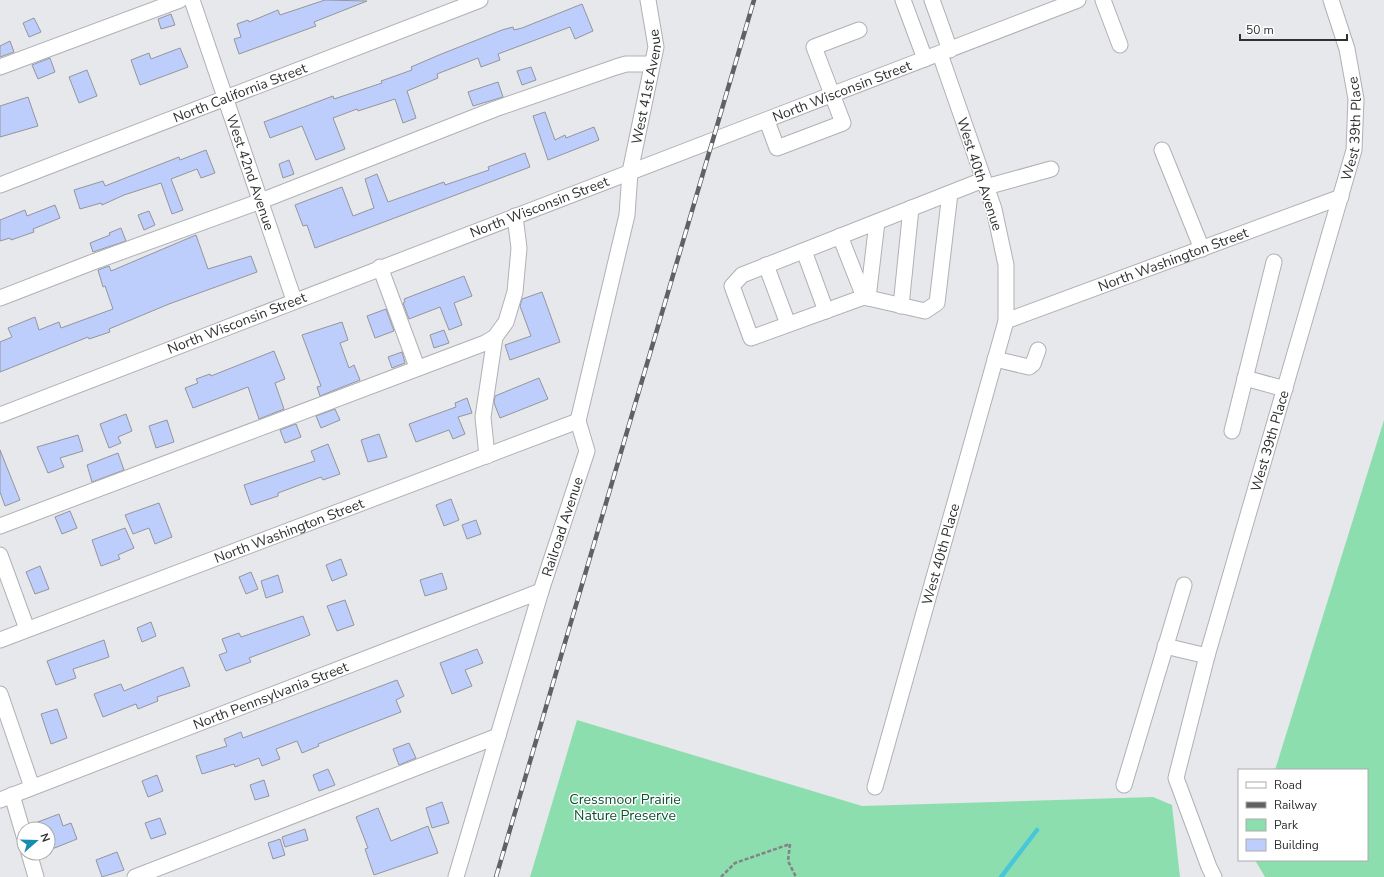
<svg xmlns="http://www.w3.org/2000/svg" width="1384" height="877" viewBox="0 0 1384 877" font-family="'Nunito Sans',sans-serif">
	<style>
		.green { fill: #8ddeae }
		.lines { fill: none; stroke-linecap: round; stroke-linejoin: round }
		.stream { stroke: #48c7da; stroke-width: 4.5 }
		.building { fill: #bdcdfc; stroke: #95969b }
		.minor-casing { stroke: #afb1b5; stroke-width: 17 }
		.path { stroke: #838386; stroke-width: 2.5; stroke-dasharray: 4 2; stroke-linecap: butt }
		.minor { stroke: #fff; stroke-width: 15 }
		.rail-casing { stroke: #616164; stroke-width: 4.5 }
		.rail { stroke: #fff; stroke-width: 3; stroke-dasharray: 9; stroke-linecap: butt }
		.labels { text-anchor: middle; stroke-width: 3; stroke-linejoin: round; paint-order: stroke }
		.street-label { font-size: 14px; fill: #303032; stroke: #fff }
		.park-label { font-size: 14px; fill: #0c5131; stroke: #fff }
	</style>
	<rect width="100%" height="100%" fill="#e6e8ec"/>
	<!-- green -->
	<path class="green" d="M1384 420V877H1265L1255 860H1367V770H1275Z
		M577 720 862 806 1153 797 1172 805 1180 877H530Z"/>
	<g class="lines">
		<!-- stream -->
		<path class="stream" d="M1001 877 1037 830"/>
	</g>
	<!-- building -->
	<path class="building" d="M325 0 367 1 314 22 316 26 239 54 234 39 241 37 237 24 248 20 249 22 278 10 280 15Z
		M582 4 593 31 575 39 570 27 498 54 500 60 481 67 478 58 437 74 438 78 407 91 416 118 403 123 395 99 358 111 357 109 333 118 345 149 316 160 302 126 270 138 264 122 333 96 334 99 382 83 381 81 412 70 411 67 439 55 502 30 513 27 514 30 522 28Z
		M171 14 175 25 161 29 158 19Z
		M34 18 41 32 29 37 23 23Z
		M10 41 14 52 0 57V46Z
		M180 48 188 67 140 85 131 60 149 53 151 59Z
		M50 58 55 72 38 79 32 65Z
		M531 67 536 80 522 85 517 71Z
		M87 70 97 96 79 103 69 77Z
		M498 82 503 97 473 106 468 92Z
		M28 97 38 126 0 137V106Z
		M545 112 555 140 565 135 566 138 594 127 599 140 548 160 533 116Z
		M206 150 215 173 201 178 197 169 171 179 183 210 172 214 161 183 124 195 102 205 101 203 80 209 74 190 103 181 105 186 179 157 180 160Z
		M525 153 530 167 315 248 307 225 303 226 295 205 342 187 353 216 374 208 365 179 377 174 388 202 444 182 445 185 489 170 488 167Z
		M289 160 294 174 283 178 279 164Z
		M55 205 60 218 33 229 34 232 11 240 10 238 0 241V220L25 210 27 216Z
		M149 211 155 225 144 230 138 215Z
		M121 228 126 241 93 252 90 243 110 235 109 233Z
		M196 235 208 269 251 256 257 272 169 304 109 329 110 332 89 339 88 337 0 372V342L12 337 8 328 35 317 39 330 59 322 61 328 113 309 105 286 103 287 98 270 109 266 111 271Z
		M464 276 472 296 454 303 462 325 449 330 440 307 409 319 403 303 405 302 404 299Z
		M542 292 560 342 510 360 505 345 531 336 520 306 522 299Z
		M386 309 394 331 375 338 367 316Z
		M342 322 348 340 340 343 349 368 354 365 360 380 320 396 317 387 321 386 302 335Z
		M444 330 449 343 434 348 430 335Z
		M274 351 285 379 275 383 284 409 259 419 248 387 193 408 185 388 198 383 196 379 210 374 211 376Z
		M402 352 405 363 392 368 388 357Z
		M539 378 548 399 500 418 494 403 495 396Z
		M467 398 472 413 458 417 465 434 453 439 449 430 416 442 409 424 456 407 455 403Z
		M335 409 340 420 321 428 316 416Z
		M126 414 132 431 118 437 121 443 109 448 100 424Z
		M167 420 174 442 156 448 149 426Z
		M296 424 301 437 285 443 280 430Z
		M379 434 387 457 368 462 361 440Z
		M78 435 83 451 60 458 64 467 48 473 37 447Z
		M328 444 340 474 323 480 321 477 278 493V496L251 505 244 485 315 461 311 451Z
		M0 450 20 500 5 506 0 492Z
		M118 453 124 470 92 482 87 465Z
		M451 499 459 520 444 526 436 505Z
		M159 503 172 537 155 544 149 528 133 534 125 515Z
		M70 511 77 528 62 534 55 517Z
		M476 520 481 534 467 539 462 525Z
		M125 528 134 548 118 555 120 559 101 566 92 540Z
		M341 559 347 575 332 581 326 565Z
		M40 566 49 589 35 594 26 572Z
		M251 572 258 589 246 594 239 577Z
		M442 573 447 589 425 596 420 580Z
		M278 575 283 592 266 598 261 581Z
		M345 600 354 625 337 631 327 606Z
		M303 616 310 635 249 658 251 662 226 671 219 655 227 652 222 639 239 633 241 637Z
		M151 622 156 636 142 642 137 628Z
		M104 640 109 657 73 669 76 678 56 685 47 661Z
		M477 649 483 663 465 670 472 686 452 694 440 663Z
		M183 667 190 686 157 697 158 701 138 709 136 704 103 717 94 694 121 684 124 691Z
		M397 680 404 696 396 700 401 712 318 744 319 746 302 753 297 741 276 749 280 759 262 766 259 758 235 767 234 764 202 774 196 756 227 746 224 739 241 732 243 738Z
		M57 709 67 738 51 744 41 714Z
		M409 743 416 758 399 765 393 749Z
		M328 769 335 785 319 791 313 775Z
		M157 775 163 791 148 797 142 781Z
		M264 780 269 796 255 800 250 785Z
		M442 802 449 823 432 828 426 808Z
		M378 808 391 841 428 826 438 853 374 875 365 849 368 848 356 817Z
		M59 814 63 826 71 823 77 839 52 849 48 838V829H31L30 825Z
		M160 818 166 834 151 839 145 823Z
		M305 829 308 840 285 847 282 837Z
		M280 839 285 855 273 859 268 843Z
		M117 852 124 870 102 877 96 860Z"/>
	<g class="lines">
		<defs>
			<g id="minor">
				<path id="s1" d="M192 0 294 300"/>
				<path d="M903 0 925 59"/>
				<path d="M932 0 950 50"/>
				<path d="M1103 0 1120 45"/>
				<path d="M0 67 180 0"/>
				<path d="M767 121 777 148 843 123 814 47 859 30"/>
				<path d="M1162 150 1202 249"/>
				<path id="s2" d="M0 185 480 0"/>
				<path d="M986 187 1051 169"/>
				<path d="M950 193 937 303 925 311 864 297 751 338 732 286 742 275 983 180"/>
				<path d="M840 236 864 297"/>
				<path d="M804 251 826 311"/>
				<path d="M766 265 788 324"/>
				<path d="M380 267 417 367"/>
				<path d="M0 298 93 262 261 201 495 109 616 67 626 64H652"/>
				<path d="M868 298 877 222"/>
				<path d="M901 306 911 208"/>
				<path id="s3" d="M1006 321 1341 197"/>
				<path d="M995 359 1029 367 1033 364 1038 350"/>
				<path d="M1245 378 1285 389"/>
				<path id="s4" d="M0 415C359 274 719 139 1078 0"/>
				<path d="M1232 431 1274 262"/>
				<path d="M487 456 483 417 495 337"/>
				<path d="M0 526 485 343 495 337 506 322 515 292 519 248 515 216"/>
				<path d="M0 555 27 629"/>
				<path id="s5" d="M0 640 578 421"/>
				<path d="M1165 646 1207 656"/>
				<path d="M0 694 32 787"/>
				<path d="M1124 785 1184 585"/>
				<path id="s6" d="M875 787 1006 321V265L994 209 940 54"/>
				<path d="M12 795 24 836"/>
				<path id="s7" d="M0 800 541 591"/>
				<path d="M29 853 36 877"/>
				<path d="M135 877 498 736"/>
				<path id="s8" d="M456 877 541 591 587 451 578 421 627 215 630 172 656 47 648 0"/>
				<path id="s9" d="M1214 877 1209 867 1176 778 1207 656 1354 150 1356 99 1347 49 1331 0"/>
			</g>
		</defs>
		<!-- minor casing -->
		<use href="#minor" class="minor-casing"/>
		<!-- path -->
		<path class="path" d="M721 877 735 863 790 844 788 861 796 877"/>
		<!-- minor -->
		<use href="#minor" class="minor"/>
		<defs>
			<path id="rail" d="M496 877 754 0"/>
		</defs>
		<!-- rail casing -->
		<use href="#rail" class="rail-casing"/>
		<!-- rail -->
		<use href="#rail" class="rail"/>
	</g>
	<g class="labels">
		<!-- street labels -->
		<g class="street-label">
			<text dy="5" stroke="none"><textPath href="#s8" startOffset="819">West 41st Avenue</textPath></text>
			<text dy="5" stroke="none"><textPath href="#s2" startOffset="257">North California Street</textPath></text>
			<text dy="5" stroke="none"><textPath href="#s4" startOffset="902">North Wisconsin Street</textPath></text>
			<text dy="5" stroke="none"><textPath href="#s9" startOffset="780">West 39th Place</textPath></text>
			<text dy="5" stroke="none"><textPath href="#s1" startOffset="182">West 42nd Avenue</textPath></text>
			<text transform="translate(980 174) rotate(72)" y="5">West 40th Avenue</text>
			<text dy="5" stroke="none"><textPath href="#s4" startOffset="578">North Wisconsin Street</textPath></text>
			<text dy="5" stroke="none"><textPath href="#s3" startOffset="178">North Washington Street</textPath></text>
			<text dy="5" stroke="none"><textPath href="#s4" startOffset="254">North Wisconsin Street</textPath></text>
			<text dy="5" stroke="none"><textPath href="#s9" startOffset="456">West 39th Place</textPath></text>
			<text dy="5" stroke="none"><textPath href="#s8" startOffset="366">Railroad Avenue</textPath></text>
			<text dy="5" stroke="none"><textPath href="#s5" startOffset="309">North Washington Street</textPath></text>
			<text dy="5" stroke="none"><textPath href="#s6" startOffset="242">West 40th Place</textPath></text>
			<text dy="5" stroke="none"><textPath href="#s7" startOffset="290">North Pennsylvania Street</textPath></text>
		</g>
		<!-- park labels -->
		<g class="park-label">
			<text x="625" y="804">Cressmoor Prairie<tspan x="625" dy="16">Nature Preserve</tspan></text>
		</g>
	</g>
	<!-- legend -->
	<rect x="1238" y="769" width="130" height="92" fill="#ffffff" stroke="#acacad"/>
	<rect x="1246" y="782" width="20" height="6" fill="#ffffff" stroke="#acacad"/>
	<text x="1274" y="789" font-size="12" fill="#303032">Road</text>
	<rect x="1246" y="802" width="20" height="6" fill="#616164" stroke="#acacad"/>
	<text x="1274" y="809" font-size="12" fill="#303032">Railway</text>
	<rect x="1246" y="819" width="20" height="12" fill="#8ddeae" stroke="#acacad"/>
	<text x="1274" y="829" font-size="12" fill="#303032">Park</text>
	<rect x="1246" y="839" width="20" height="12" fill="#bdcdfc" stroke="#acacad"/>
	<text x="1274" y="849" font-size="12" fill="#303032">Building</text>
	<!-- north arrow -->
	<g transform="translate(36 841) rotate(70)"><circle r="19" fill="#ffffff" stroke="#acacad"/>
	<path d="M0-3L7 15L0 10L-7 15Z" fill="#168daf"/>
	<text y="-6" font-size="11" font-weight="bold" text-anchor="middle" fill="#303032">N</text>
	</g>
	<!-- scale -->
	<path d="M1240 34v6h107v-6" fill="none" stroke="#303032" stroke-width="2"/>
	<text x="1246" y="34" font-size="12" fill="#303032" stroke="#ffffff" stroke-width="3" paint-order="stroke">50 m</text>
</svg>
